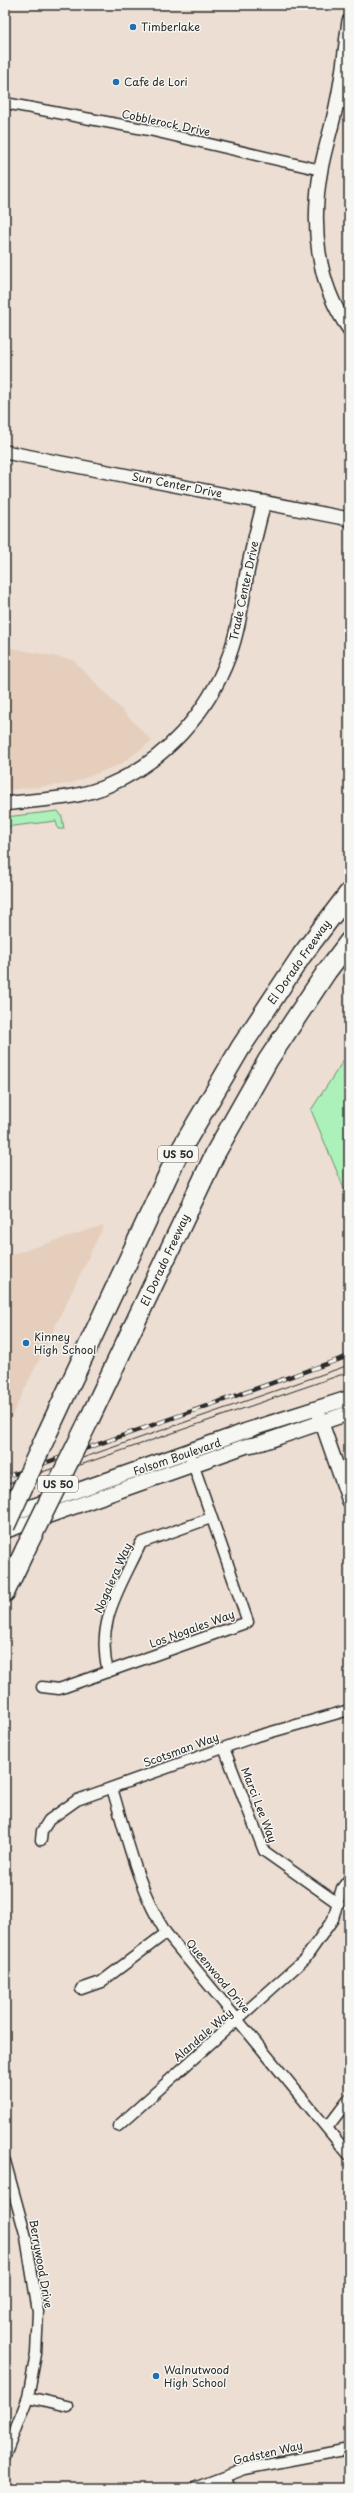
<svg xmlns="http://www.w3.org/2000/svg" width="354" height="2493" viewBox="0 0 354 2493" font-family="'Playpen Sans',sans-serif">
	<style>
		.built { fill: #e5cebc }
		.green { fill: #acf0ba; stroke: #6c8e72 }
		.lines { fill: none; stroke-linecap: round; stroke-linejoin: round }
		.minor-casing { stroke: #2b2b2b; stroke-width: 13 }
		.tertiary-casing { stroke: #2b2b2b; stroke-width: 16 }
		.secondary-casing { stroke: #2b2b2b; stroke-width: 17 }
		.motorway-casing { stroke: #2b2b2b; stroke-width: 22 }
		.minor { stroke: #f6f6f2; stroke-width: 10 }
		.tertiary { stroke: #f6f6f2; stroke-width: 13 }
		.secondary { stroke: #f6f6f2; stroke-width: 14 }
		.motorway { stroke: #f6f6f2; stroke-width: 19 }
		.tram { stroke: #2b2b2b; stroke-width: 1 }
		.rail-casing { stroke: #2b2b2b; stroke-width: 4.5 }
		.rail { stroke: #f6f6f2; stroke-width: 3; stroke-dasharray: 9; stroke-linecap: butt }
		.motorway-bridge-casing { stroke: #2b2b2b; stroke-width: 22; stroke-linecap: butt }
		.motorway-bridge { stroke: #f6f6f2; stroke-width: 19 }
		.poi-dot { fill: #1f6fb2; stroke: #f6f6f2; stroke-width: 1.5 }
		.labels { text-anchor: middle; stroke-width: 3; stroke-linejoin: round; paint-order: stroke }
		.shield { fill: #f6f6f2; stroke: #686867; stroke-width: 1 }
		.shield-label { font-size: 10px; font-weight: bold; fill: #2b2b2b }
		.poi-label { font-size: 11px; fill: #2b2b2b; stroke: #f6f6f2; text-anchor: start }
		.street-label { font-size: 11px; fill: #2b2b2b; stroke: #f6f6f2 }
	</style>
	<rect width="100%" height="100%" fill="#ecded2"/>
	<filter id="ink" filterUnits="userSpaceOnUse"><feTurbulence type="fractalNoise" baseFrequency=".025" numOctaves="2"/><feDisplacementMap in="SourceGraphic" scale="8" xChannelSelector="R" yChannelSelector="G"/><feConvolveMatrix kernelMatrix="1 2 1 2 8 2 1 2 1" color-interpolation-filters="sRGB"/></filter>
	<g filter="url(#ink)">
		<!-- built -->
		<path class="built" d="M5 647 73 660 152 741 121 764 69 784 5 790Z
			M104 1225 5 1430V1257Z"/>
		<!-- green -->
		<path class="green" d="M58 811 62 817 64 829H58L56 821 5 827V817Z
			M349 1052V1190L346 1193 311 1110Z"/>
		<g class="lines">
			<defs>
				<path id="minor" d="M337 102 349 104
					M5 103 149 130 321 170
					M108 1672C95 1621 121 1587 141 1543L211 1518
					M42 1687 59 1689 248 1622 191 1458
					M224 1748 264 1851 339 1904
					M112 1788C127 1838 138 1889 166 1933L349 2155
					M41 1840 42 1831 49 1820 77 1800 254 1737 349 1710
					M81 1989 101 1982 166 1933
					M118 2126 305 1959 333 1919 342 1888 349 1879
					M327 2128 349 2099
					M5 2161 26 2237 38 2312 36 2354 28 2397 5 2456
					M28 2397 67 2406
					M224 2477 229 2488
					M194 2488 245 2469 349 2449"/>
				<path id="tertiary" d="M349 21C345 48 343 75 337 102 333 124 325 147 321 169 311 223 316 283 349 329
					M5 452 349 519
					M5 804C40 799 76 800 109 785 165 761 208 713 229 656 239 629 242 601 247 573 252 549 258 526 264 502
					M318 1412 349 1501"/>
				<path id="secondary" d="M5 1516 245 1431 349 1398
					M5 1531 246 1446 261 1443 349 1413"/>
				<path id="motorway" d="M89 1420 216 1152 268 1060 327 971 349 942
					M46 1436 176 1158 241 1047 302 955 349 893
					M5 1592 26 1548"/>
			</defs>
			<!-- minor casing -->
			<use href="#minor" class="minor-casing"/>
			<!-- tertiary casing -->
			<use href="#tertiary" class="tertiary-casing"/>
			<!-- secondary casing -->
			<use href="#secondary" class="secondary-casing"/>
			<!-- motorway casing -->
			<use href="#motorway" class="motorway-casing"/>
			<!-- minor -->
			<use href="#minor" class="minor"/>
			<!-- tertiary -->
			<use href="#tertiary" class="tertiary"/>
			<!-- secondary -->
			<use href="#secondary" class="secondary"/>
			<!-- motorway -->
			<use href="#motorway" class="motorway"/>
			<!-- tram -->
			<path class="tram" d="M5 1485 349 1365
				M5 1491 349 1372"/>
			<defs>
				<path id="rail" d="M5 1477 349 1356"/>
			</defs>
			<!-- rail casing -->
			<use href="#rail" class="rail-casing"/>
			<!-- rail -->
			<use href="#rail" class="rail"/>
			<defs>
				<path id="motorway-bridge" d="M5 1526 46 1436
					M26 1548 89 1420"/>
			</defs>
			<!-- motorway-bridge casing -->
			<use href="#motorway-bridge" class="motorway-bridge-casing"/>
			<!-- motorway-bridge -->
			<use href="#motorway-bridge" class="motorway-bridge"/>
		</g>
	</g>
	<!-- markers -->
	<g class="poi-dot">
		<circle cx="133" cy="27" r="4"/>
		<circle cx="116" cy="82" r="4"/>
		<circle cx="26" cy="1343" r="4"/>
		<circle cx="156" cy="2376" r="4"/>
	</g>
	<g class="labels">
		<!-- shield labels -->
		<g class="shield">
			<rect x="158" y="1146" width="40" height="16" rx="3"/>
			<rect x="38" y="1476" width="40" height="16" rx="3"/>
		</g>
		<g class="shield-label">
			<text x="178" y="1158">US 50</text>
			<text x="58" y="1488">US 50</text>
		</g>
		<!-- poi labels -->
		<g class="poi-label">
			<text x="141" y="31">Timberlake</text>
			<text x="124" y="86">Cafe de Lori</text>
			<text x="34" y="1341">Kinney<tspan x="34" dy="13">High School</tspan></text>
			<text x="164" y="2374">Walnutwood<tspan x="164" dy="13">High School</tspan></text>
		</g>
		<!-- street labels -->
		<g class="street-label">
			<text transform="translate(166 123) rotate(12)" y="4">Cobblerock Drive</text>
			<text transform="translate(177 485) rotate(11)" y="4">Sun Center Drive</text>
			<text transform="translate(244 591) rotate(-78)" y="4">Trade Center Drive</text>
			<text transform="translate(299 962) rotate(-55)" y="4">El Dorado Freeway</text>
			<text transform="translate(165 1260) rotate(-65)" y="4">El Dorado Freeway</text>
			<text transform="translate(177 1457) rotate(-19)" y="4">Folsom Boulevard</text>
			<text transform="translate(113 1578) rotate(-66)" y="4">Nogalera Way</text>
			<text transform="translate(192 1629) rotate(-20)" y="4">Los Nogales Way</text>
			<text transform="translate(181 1750) rotate(-20)" y="4">Scotsman Way</text>
			<text transform="translate(259 1805) rotate(69)" y="4">Marci Lee Way</text>
			<text transform="translate(218 1976) rotate(50)" y="4">Queenwood Drive</text>
			<text transform="translate(203 2035) rotate(-41)" y="4">Alandale Way</text>
			<text transform="translate(41 2264) rotate(80)" y="4">Berrywood Drive</text>
			<text transform="translate(268 2453) rotate(-13)" y="4">Gadsten Way</text>
		</g>
	</g>
	<!-- margin -->
	<rect width="354" height="2493" fill="none" stroke="#f6f6f2" stroke-width="20"/>
	<rect x="10" y="10" width="334" height="2473" fill="none" stroke="#2b2b2b" stroke-width="1.5" filter="url(#ink)"/>
</svg>
